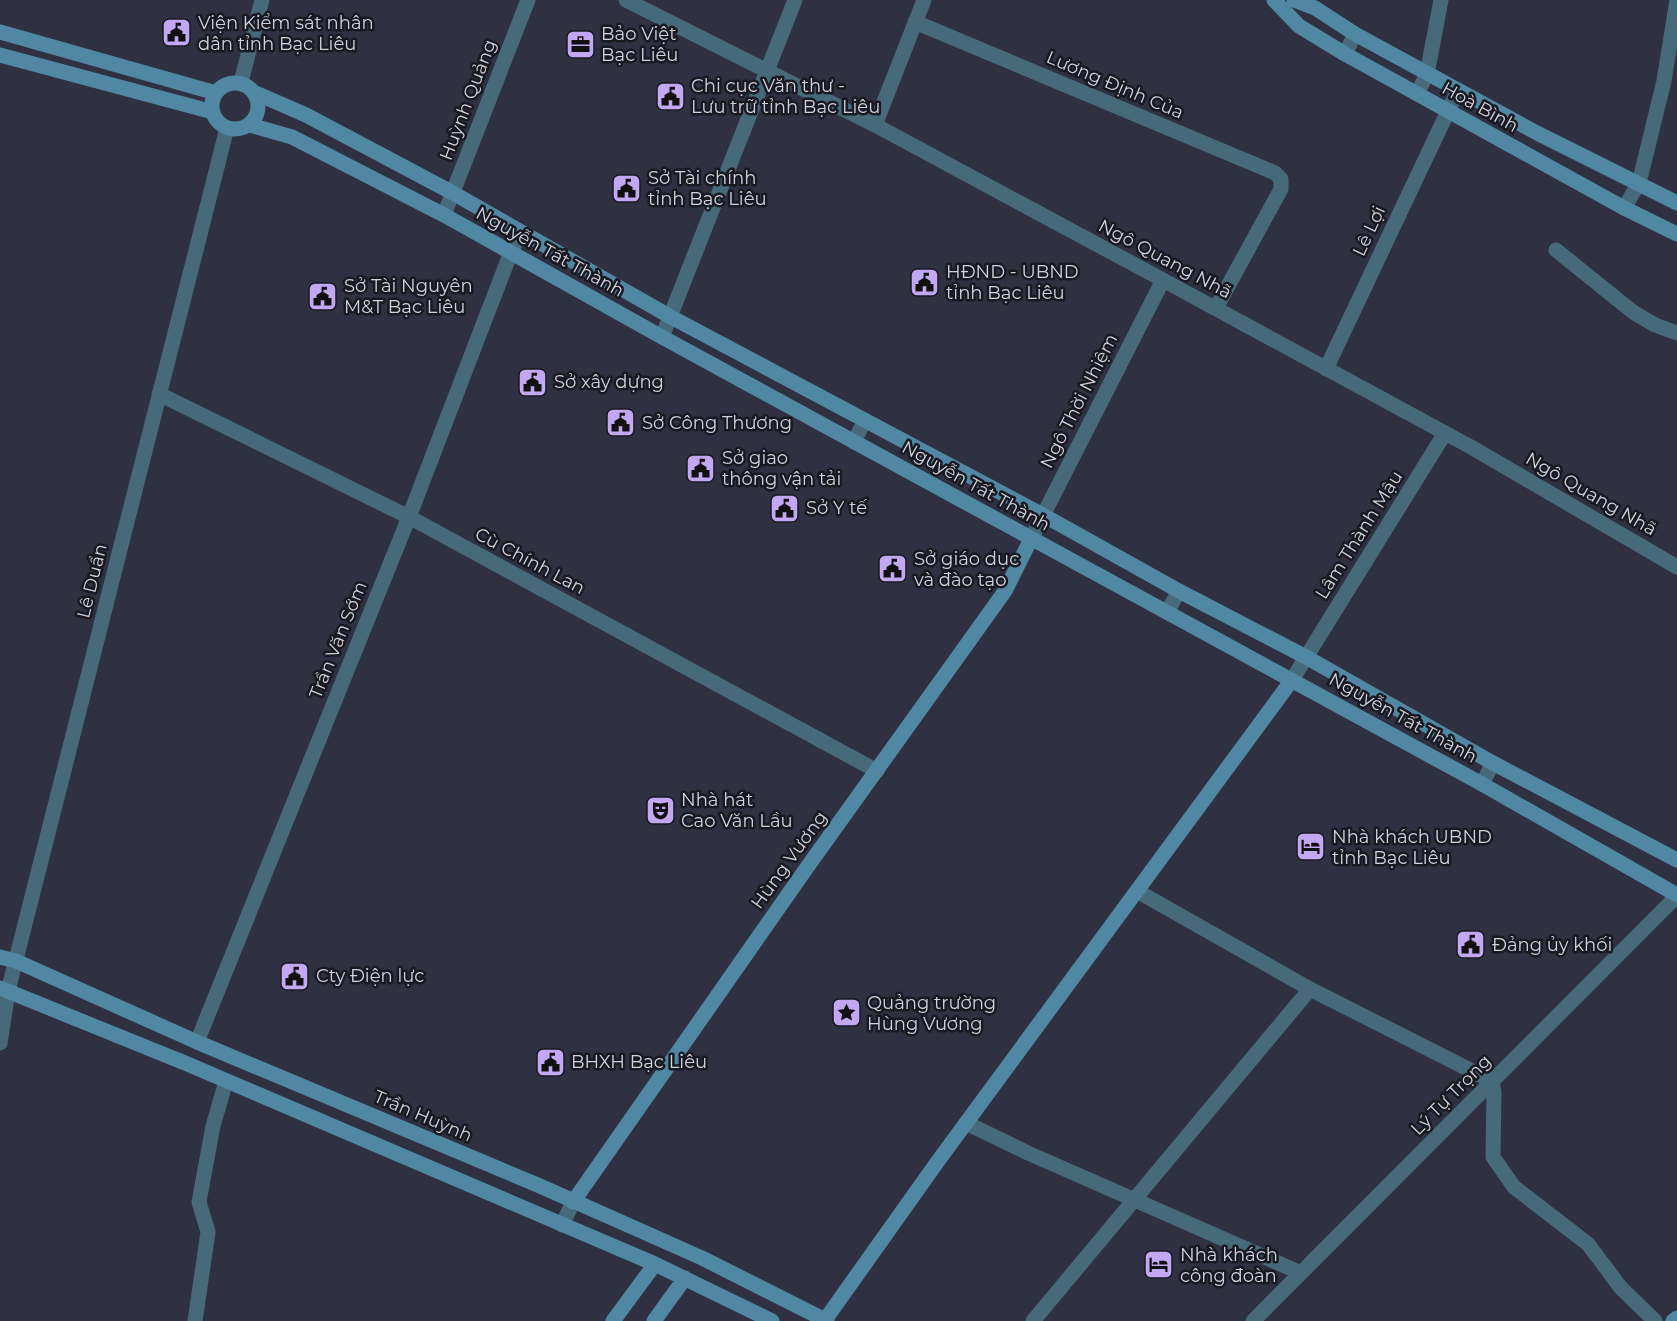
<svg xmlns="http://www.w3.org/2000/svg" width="1677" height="1321" viewBox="0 0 1677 1321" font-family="Montserrat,sans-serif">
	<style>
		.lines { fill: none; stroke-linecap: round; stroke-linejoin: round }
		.street { stroke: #476a7a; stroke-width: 15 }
		.secondary { stroke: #5088a3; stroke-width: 15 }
		.labels { text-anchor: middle; stroke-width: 5; stroke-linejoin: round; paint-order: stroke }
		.poi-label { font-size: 18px; fill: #d1d2de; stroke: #181921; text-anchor: start }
		.street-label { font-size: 18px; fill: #d1d2de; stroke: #181921 }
	</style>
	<rect width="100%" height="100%" fill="#2f3042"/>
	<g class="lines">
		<!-- street -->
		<path class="street" d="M626 0 875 125 1163 280 1471 447 1677 567
			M915 22 1275 173 1281 179V189L1216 308
			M1345 54 1355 34
			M241 82 262 0
			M1417 94 1427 74 1441 0
			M875 125 924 0
			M1624 208 1639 183 1664 81 1677 0
			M444 215 528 0
			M1556 250 1633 312 1655 325 1677 333
			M662 337 795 0
			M1326 369 1458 90
			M159 394 409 517 877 771
			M854 442 865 420
			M1031 539 1163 280
			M1167 612 1179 591
			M1292 680 1445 433
			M1482 784 1493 763
			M1137 891 1310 989 1492 1081 1494 1092 1493 1157 1514 1187 1588 1244 1621 1288 1655 1321
			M197 1042 409 517 511 252 521 232
			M0 1043 8 991 227 128
			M966 1123 1028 1153 1301 1273
			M562 1225 573 1202
			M195 1321 208 1232 199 1202 213 1126 226 1081
			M1033 1321 1310 989
			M1253 1321 1677 896"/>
		<!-- secondary -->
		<path class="secondary" d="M1274 0 1299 26 1345 54 1624 208 1677 234
			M1294 0 1315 8 1355 34 1537 133 1677 203
			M0 32 216 93
			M0 55 213 112
			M212 106a23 23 0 1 1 46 0a23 23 0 1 1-46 0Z
			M253 92 306 115 453 193 671 317 1043 515 1179 591 1306 657 1493 763 1677 860
			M250 125 292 137 444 215 662 337 1482 784 1677 895
			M0 957 16 961 197 1042 540 1186 702 1258 827 1321
			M0 988 185 1063 655 1264 772 1321
			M573 1202 808 866 1005 591 1031 539
			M825 1320 938 1161 1292 680
			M613 1321 655 1264
			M654 1321 685 1278
			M1673 1321 1677 1318"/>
	</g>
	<!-- icons -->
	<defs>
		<symbol id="civic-square" viewBox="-11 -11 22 22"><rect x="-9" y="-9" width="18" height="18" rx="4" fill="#c2a8f2" stroke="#181921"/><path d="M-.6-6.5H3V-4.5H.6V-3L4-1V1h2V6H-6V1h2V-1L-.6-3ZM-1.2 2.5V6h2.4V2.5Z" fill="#111"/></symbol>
		<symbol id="office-square" viewBox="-11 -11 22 22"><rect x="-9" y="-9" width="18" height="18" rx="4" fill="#c2a8f2" stroke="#181921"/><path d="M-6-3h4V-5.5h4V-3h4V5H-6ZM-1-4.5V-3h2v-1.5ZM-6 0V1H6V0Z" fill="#111"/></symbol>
		<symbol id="theatre-square" viewBox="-11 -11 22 22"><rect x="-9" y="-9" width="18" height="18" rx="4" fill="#c2a8f2" stroke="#181921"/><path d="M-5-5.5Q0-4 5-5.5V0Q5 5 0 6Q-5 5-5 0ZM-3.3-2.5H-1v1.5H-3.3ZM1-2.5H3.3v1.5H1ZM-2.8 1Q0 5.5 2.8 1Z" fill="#111"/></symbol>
		<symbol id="hotel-square" viewBox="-11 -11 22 22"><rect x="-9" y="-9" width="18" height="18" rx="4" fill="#c2a8f2" stroke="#181921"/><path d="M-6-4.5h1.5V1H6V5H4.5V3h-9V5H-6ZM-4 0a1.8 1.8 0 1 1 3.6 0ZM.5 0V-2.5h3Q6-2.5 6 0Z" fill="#111"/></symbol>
		<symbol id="sight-square" viewBox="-11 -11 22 22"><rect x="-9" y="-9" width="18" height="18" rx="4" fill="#c2a8f2" stroke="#181921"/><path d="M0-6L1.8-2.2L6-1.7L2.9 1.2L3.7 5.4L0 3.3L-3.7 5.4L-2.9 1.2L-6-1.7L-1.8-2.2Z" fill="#111"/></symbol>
	</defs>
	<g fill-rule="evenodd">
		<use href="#civic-square" x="160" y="16" width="33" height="33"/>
		<use href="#office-square" x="564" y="28" width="33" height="33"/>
		<use href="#civic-square" x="654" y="80" width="33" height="33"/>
		<use href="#civic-square" x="610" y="172" width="33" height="33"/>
		<use href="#civic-square" x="908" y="266" width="33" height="33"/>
		<use href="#civic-square" x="306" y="280" width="33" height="33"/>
		<use href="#civic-square" x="516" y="366" width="33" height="33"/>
		<use href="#civic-square" x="604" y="406" width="33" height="33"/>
		<use href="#civic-square" x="684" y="452" width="33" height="33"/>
		<use href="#civic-square" x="768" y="492" width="33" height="33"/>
		<use href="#civic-square" x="876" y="552" width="33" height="33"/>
		<use href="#theatre-square" x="644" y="794" width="33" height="33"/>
		<use href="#hotel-square" x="1294" y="830" width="33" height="33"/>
		<use href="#civic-square" x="1454" y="928" width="33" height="33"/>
		<use href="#civic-square" x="278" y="960" width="33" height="33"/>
		<use href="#sight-square" x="830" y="996" width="33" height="33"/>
		<use href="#civic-square" x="534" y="1046" width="33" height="33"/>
		<use href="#hotel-square" x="1142" y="1248" width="33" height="33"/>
	</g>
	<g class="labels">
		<!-- poi labels -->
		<g class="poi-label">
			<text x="198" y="29">Viện Kiểm sát nhân<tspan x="198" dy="21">dân tỉnh Bạc Liêu</tspan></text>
			<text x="601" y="40">Bảo Việt<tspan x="601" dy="21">Bạc Liêu</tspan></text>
			<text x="691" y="92">Chi cục Văn thư -<tspan x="691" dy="21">Lưu trữ tỉnh Bạc Liêu</tspan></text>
			<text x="648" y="184">Sở Tài chính<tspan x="648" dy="21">tỉnh Bạc Liêu</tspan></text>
			<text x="946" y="278">HĐND - UBND<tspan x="946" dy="21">tỉnh Bạc Liêu</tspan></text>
			<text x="344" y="292">Sở Tài Nguyên<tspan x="344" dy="21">M&amp;T Bạc Liêu</tspan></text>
			<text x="554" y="388">Sở xây dựng</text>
			<text x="642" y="429">Sở Công Thương</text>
			<text x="722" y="464">Sở giao<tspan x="722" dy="21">thông vận tải</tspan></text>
			<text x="806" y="514">Sở Y tế</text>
			<text x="914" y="565">Sở giáo dục<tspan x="914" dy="21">và đào tạo</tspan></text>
			<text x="681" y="806">Nhà hát<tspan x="681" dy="21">Cao Văn Lầu</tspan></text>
			<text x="1332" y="843">Nhà khách UBND<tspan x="1332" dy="21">tỉnh Bạc Liêu</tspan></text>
			<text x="1492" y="951">Đảng ủy khối</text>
			<text x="316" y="982">Cty Điện lực</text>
			<text x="867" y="1009">Quảng trường<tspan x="867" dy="21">Hùng Vương</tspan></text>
			<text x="571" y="1068">BHXH Bạc Liêu</text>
			<text x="1180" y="1261">Nhà khách<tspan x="1180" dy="21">công đoàn</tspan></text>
		</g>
		<!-- street labels -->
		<g class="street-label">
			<text transform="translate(1115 85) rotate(23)" y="6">Lương Định Của</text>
			<text transform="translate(468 100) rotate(-69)" y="6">Huỳnh Quảng</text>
			<text transform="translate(1480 107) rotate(29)" y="6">Hoà Bình</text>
			<text transform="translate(1369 231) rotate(-65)" y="6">Lê Lợi</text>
			<text transform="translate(550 252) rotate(29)" y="6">Nguyễn Tất Thành</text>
			<text transform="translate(1165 259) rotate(28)" y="6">Ngô Quang Nhã</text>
			<text transform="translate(1079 401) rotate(-63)" y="6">Ngô Thời Nhiệm</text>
			<text transform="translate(976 486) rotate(29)" y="6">Nguyễn Tất Thành</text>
			<text transform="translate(1591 494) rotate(30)" y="6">Ngô Quang Nhã</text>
			<text transform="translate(1359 535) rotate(-58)" y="6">Lâm Thành Mậu</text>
			<text transform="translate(530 561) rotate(28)" y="6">Cù Chính Lan</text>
			<text transform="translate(92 581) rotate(-76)" y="6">Lê Duẩn</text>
			<text transform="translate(338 640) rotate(-68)" y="6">Trần Văn Sớm</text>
			<text transform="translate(1403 718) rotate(29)" y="6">Nguyễn Tất Thành</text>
			<text transform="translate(789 860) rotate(-54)" y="6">Hùng Vương</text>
			<text transform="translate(1451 1095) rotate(-45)" y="6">Lý Tự Trọng</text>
			<text transform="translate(423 1116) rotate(23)" y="6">Trần Huỳnh</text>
		</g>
	</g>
</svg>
